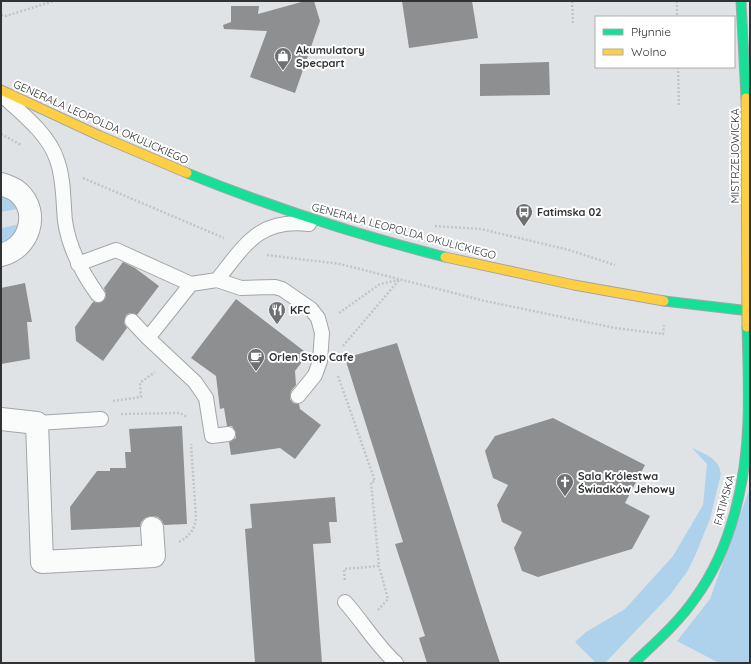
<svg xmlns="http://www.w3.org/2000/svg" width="751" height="664" viewBox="0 0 751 664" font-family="Quicksand,sans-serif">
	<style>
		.green { fill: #aed2ec }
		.building { fill: #8e8f91 }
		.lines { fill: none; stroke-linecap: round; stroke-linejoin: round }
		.lane-casing { stroke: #a3a5a7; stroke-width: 16 }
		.street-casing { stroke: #a3a5a7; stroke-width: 24 }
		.fast-casing { stroke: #a3a5a7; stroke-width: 11 }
		.slow-casing { stroke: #a3a5a7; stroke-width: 11 }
		.path { stroke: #c3c4c4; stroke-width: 2.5; stroke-dasharray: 2 2; stroke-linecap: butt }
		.lane { stroke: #fafbfb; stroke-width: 14 }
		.street { stroke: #fafbfb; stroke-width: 22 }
		.fast { stroke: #16e098; stroke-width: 9 }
		.slow { stroke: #ffcf43; stroke-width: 9 }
		.labels { text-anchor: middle; stroke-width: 4; stroke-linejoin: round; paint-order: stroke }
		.poi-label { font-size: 11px; font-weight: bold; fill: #303234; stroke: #fff; text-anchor: start }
		.street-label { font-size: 11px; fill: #303234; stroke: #fff }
	</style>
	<rect width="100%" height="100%" fill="#e0e3e6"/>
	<!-- green -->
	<path class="green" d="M1 195 7 196 16 206 17 209 1 212Z
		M20 224V231L1 247V228Z
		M692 448C705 454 719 458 721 474L710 519 695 556 687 572 670 595 607 661 604 663H596L575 642 586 632 625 609 673 556 703 505 707 464Z
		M750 487V663H719L677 641 710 599Z"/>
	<!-- building -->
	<path class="building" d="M305 1H314L320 21 295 93 250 77 267 31 224 29 223 25 231 22V6H259L258 14Z
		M402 1H472L478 38 409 48Z
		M549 62 550 95 480 96V64Z
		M123 262 135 268 159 286 137 315 130 313 126 315 124 323 127 328 103 361 76 341 75 327 93 302 99 303 105 299 106 294 104 288Z
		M25 283 32 322H27L30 359 1 364V288Z
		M236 299 308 354 295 371 296 385 291 391 290 399 293 403 299 404 300 409 321 425 295 459 280 448 231 455 229 442 236 438V433L232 426H227L224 408 220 409 216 376 191 358Z
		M397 343 485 618 500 663H427L419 638 425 636 395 544 403 542 345 358Z
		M553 418 645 465 625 503 650 516 632 549 538 577 522 571 514 548 522 532 502 522 497 505 508 485 493 478 485 451 495 436Z
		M182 426 187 524 164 525 162 521 158 517 152 516 145 518 141 522 140 527 71 530 70 507 97 471H110V468H126L125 452H131L129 429Z
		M335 497 337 522H329L331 543 313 544 322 663H255L245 529 252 528 250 504Z"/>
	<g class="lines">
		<defs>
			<path id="lane" d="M4 97C24 115 49 135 57 160 64 179 63 201 65 221 69 248 82 273 98 295
				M78 264 116 250 191 284
				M217 280C245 245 259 218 309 224
				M132 321 148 338 195 382 206 398 212 436 228 434
				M148 338 191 284 217 280 241 288 275 287 282 289 311 309 318 318 322 333 320 361 315 375 298 396
				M37 423 101 419
				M345 602C363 622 376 645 396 663"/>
			<path id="street" d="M1 184C7 186 13 188 18 192 41 212 29 249 1 255
				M1 419 37 423 42 562 154 556 152 528"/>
			<path id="fast" d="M741 1 746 98
				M187 173C271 207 357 235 445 257
				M664 301 750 311
				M634 663C656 642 679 622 696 597 732 547 746 481 748 421 749 390 748 358 747 327"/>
			<path id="slow" d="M1 90 100 136 187 173
				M746 98 747 327
				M445 257 574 285 664 301"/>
		</defs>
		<!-- lane casing -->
		<use href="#lane" class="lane-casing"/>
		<!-- street casing -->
		<use href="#street" class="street-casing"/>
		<!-- fast casing -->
		<use href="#fast" class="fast-casing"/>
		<!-- slow casing -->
		<use href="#slow" class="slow-casing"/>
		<!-- path -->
		<path class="path" d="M572 1 573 24
			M677 1V17
			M1 15 6 16 54 1
			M678 67 679 106
			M1 134 21 145
			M83 178 224 238
			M435 226 481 229 569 250 615 265
			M267 255 340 264 485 301 615 328 663 334 664 325
			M339 313 380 284 399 280
			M343 346 399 280
			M338 376 375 481 371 482 379 566 344 569 345 582
			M113 401 141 397 140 383 155 372
			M121 414 180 413 187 417
			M179 542C190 536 195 529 196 517L191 444
			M378 610 388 599 379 566"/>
		<!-- lane -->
		<use href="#lane" class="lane"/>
		<!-- street -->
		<use href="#street" class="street"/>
		<!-- fast -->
		<use href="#fast" class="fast"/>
		<!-- slow -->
		<use href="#slow" class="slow"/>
	</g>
	<!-- icons -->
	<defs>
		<symbol id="shop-pin" viewBox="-11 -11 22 30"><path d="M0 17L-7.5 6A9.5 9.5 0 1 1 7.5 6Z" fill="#6e7072" stroke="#fff"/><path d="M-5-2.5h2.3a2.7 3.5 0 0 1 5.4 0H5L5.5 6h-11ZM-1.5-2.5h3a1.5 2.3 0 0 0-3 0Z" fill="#fff"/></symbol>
		<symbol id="bus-pin" viewBox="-11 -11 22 30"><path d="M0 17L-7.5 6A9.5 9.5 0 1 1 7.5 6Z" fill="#6e7072" stroke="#fff"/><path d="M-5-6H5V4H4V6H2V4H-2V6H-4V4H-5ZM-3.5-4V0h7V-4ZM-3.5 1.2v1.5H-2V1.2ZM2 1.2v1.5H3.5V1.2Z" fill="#fff"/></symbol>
		<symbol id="restaurant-pin" viewBox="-11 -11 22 30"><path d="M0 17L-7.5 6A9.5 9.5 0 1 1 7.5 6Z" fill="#6e7072" stroke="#fff"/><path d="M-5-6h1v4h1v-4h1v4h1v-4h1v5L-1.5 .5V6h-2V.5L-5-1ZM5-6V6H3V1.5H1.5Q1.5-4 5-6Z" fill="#fff"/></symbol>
		<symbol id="cafe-pin" viewBox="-11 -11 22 30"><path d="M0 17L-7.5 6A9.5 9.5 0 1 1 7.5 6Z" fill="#6e7072" stroke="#fff"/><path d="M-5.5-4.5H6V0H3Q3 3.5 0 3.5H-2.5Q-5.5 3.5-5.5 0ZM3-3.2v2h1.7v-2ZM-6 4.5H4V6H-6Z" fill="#fff"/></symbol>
		<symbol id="church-pin" viewBox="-11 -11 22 30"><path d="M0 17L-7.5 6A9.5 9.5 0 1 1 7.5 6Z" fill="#6e7072" stroke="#fff"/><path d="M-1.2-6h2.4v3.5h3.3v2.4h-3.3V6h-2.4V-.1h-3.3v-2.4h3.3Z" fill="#fff"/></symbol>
	</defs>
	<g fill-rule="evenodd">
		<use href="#shop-pin" x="273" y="46" width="20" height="27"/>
		<use href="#bus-pin" x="514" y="202" width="20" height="27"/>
		<use href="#restaurant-pin" x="267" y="300" width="20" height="27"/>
		<use href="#cafe-pin" x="246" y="347" width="20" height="27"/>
		<use href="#church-pin" x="555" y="472" width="20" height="27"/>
	</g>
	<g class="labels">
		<!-- poi labels -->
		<g class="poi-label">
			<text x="296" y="54">Akumulatory<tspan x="296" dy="13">Specpart</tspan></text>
			<text x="537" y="216">Fatimska 02</text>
			<text x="290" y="314">KFC</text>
			<text x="269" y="361">Orlen Stop Cafe</text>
			<text x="578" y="480">Sala Królestwa<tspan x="578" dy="13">Świadków Jehowy</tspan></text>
		</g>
		<!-- street labels -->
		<g class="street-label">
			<text transform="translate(101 122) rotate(24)" y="4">GENERAŁA LEOPOLDA OKULICKIEGO</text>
			<text transform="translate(735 156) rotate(-90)" y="4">MISTRZEJOWICKA</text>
			<text transform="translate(404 231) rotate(15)" y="4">GENERAŁA LEOPOLDA OKULICKIEGO</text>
			<text transform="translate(724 500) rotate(-75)" y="4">FATIMSKA</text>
		</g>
	</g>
	<!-- border -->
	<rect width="751" height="664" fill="none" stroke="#303234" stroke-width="4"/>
	<!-- legend -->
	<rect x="595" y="16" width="140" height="52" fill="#ffffff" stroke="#acadae"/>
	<rect x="603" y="29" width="20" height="6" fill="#16e098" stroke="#acadae"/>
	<text x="631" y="36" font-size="12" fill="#303234">Płynnie</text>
	<rect x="603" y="49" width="20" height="6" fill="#ffcf43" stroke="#acadae"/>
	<text x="631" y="56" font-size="12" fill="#303234">Wolno</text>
</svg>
